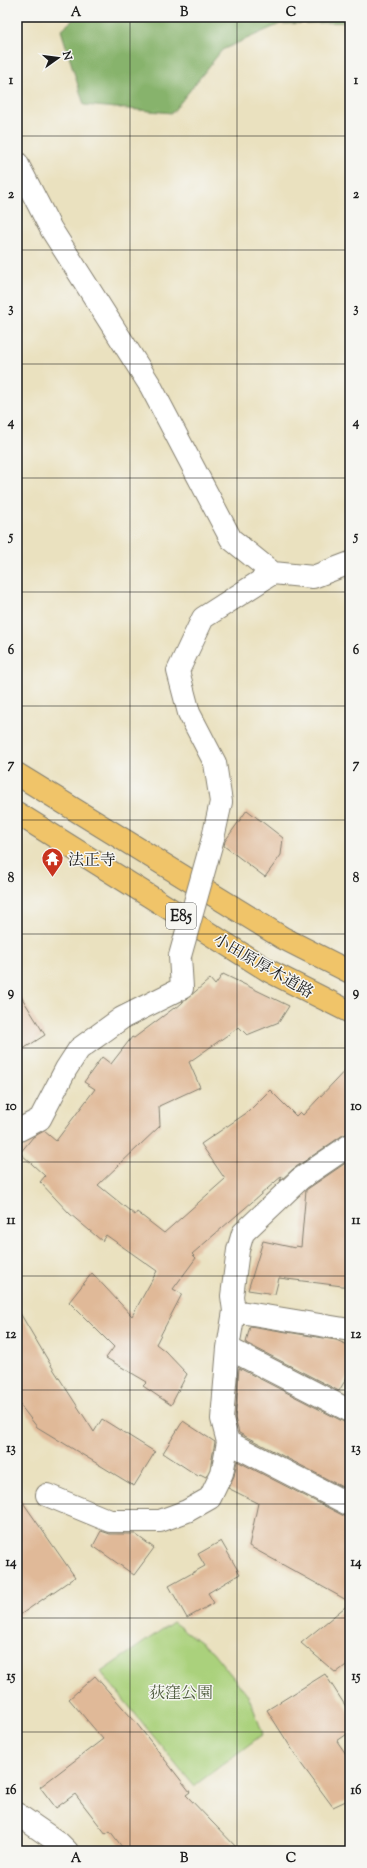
<svg xmlns="http://www.w3.org/2000/svg" width="367" height="1868" viewBox="0 0 367 1868" font-family="'Sorts Mill Goudy','Noto Serif JP',serif">
	<style>
		.green { fill: #aad17c; stroke: #63764c }
		.forest { fill: #87b36c; stroke: #526844 }
		.building { fill: #e0b998 }
		.lines { fill: none; stroke-linecap: round; stroke-linejoin: round }
		.minor-casing { stroke: #837e6e; stroke-width: 24 }
		.highway-casing { stroke: #837e6e; stroke-width: 24 }
		.minor { stroke: #fff; stroke-width: 22 }
		.highway { stroke: #f0c469; stroke-width: 22 }
		.minor-bridge-casing { stroke: #837e6e; stroke-width: 24; stroke-linecap: butt }
		.minor-bridge { stroke: #fff; stroke-width: 22 }
		.grid { fill: none; stroke: #1c1c1c; stroke-width: 1; stroke-opacity: 0.55 }
		.labels { text-anchor: middle; stroke-width: 3; stroke-linejoin: round; paint-order: stroke }
		.shield { fill: #f6f6f2; stroke: #5d5d5c; stroke-width: 1 }
		.shield-label { font-size: 15px; font-weight: bold; fill: #1c1c1c }
		.poi-label { font-size: 16px; fill: #1c1c1c; stroke: #f6f6f2; text-anchor: start }
		.street-label { font-size: 16px; fill: #1c1c1c; stroke: #f6f6f2 }
		.park-label { font-size: 16px; fill: #4e5b3e; stroke: #f6f6f2 }
		.neatline { fill: none; stroke: #1c1c1c; stroke-width: 1.5 }
		.grid-label { font-size: 13px; text-anchor: middle; font-weight: bold; fill: #1c1c1c }
	</style>
	<rect width="100%" height="100%" fill="#f6f6f2"/>
	<filter id="ink" filterUnits="userSpaceOnUse"><feTurbulence type="fractalNoise" baseFrequency=".025" numOctaves="2"/><feDisplacementMap in="SourceGraphic" scale="8" xChannelSelector="R" yChannelSelector="G"/><feConvolveMatrix kernelMatrix="1 2 1 2 8 2 1 2 1" color-interpolation-filters="sRGB"/></filter>
	<filter id="wash" filterUnits="userSpaceOnUse"><feTurbulence type="fractalNoise" baseFrequency=".012" numOctaves="4" result="noise"/><feDisplacementMap in="SourceGraphic" scale="16" xChannelSelector="R" yChannelSelector="G"/><feGaussianBlur stdDeviation="0.9" result="paint"/><feColorMatrix in="noise" values="0 0 0 0 0 0 0 0 0 0 0 0 0 0 0 0 0 1.4 0 .05"/><feComposite in="paint" operator="in"/></filter>
	<g filter="url(#wash)">
		<rect width="100%" height="100%" fill="#eae1bf"/>
		<!-- green -->
		<path class="green" d="M173 1622 212 1651 249 1697 263 1734 194 1786 101 1672Z"/>
		<!-- forest -->
		<path class="forest" d="M76 17H350V22L280 24 222 50 172 113 84 105 61 30Z"/>
		<g id="blocks">
			<!-- building -->
			<path class="building" d="M247 810 283 838 281 855 265 877 224 846 225 841Z
				M223 974 289 1006 279 1022 247 1035 239 1027 189 1062 200 1087 159 1106 160 1126 98 1185 135 1215 137 1212 164 1233 225 1179 201 1144 248 1112 270 1090 296 1116 300 1112 303 1115 350 1065V1133L343 1135 293 1169 280 1181 282 1176 192 1254 196 1258 173 1289 182 1294 156 1344 165 1351 187 1374 171 1405 143 1386 147 1382 106 1358 114 1347 69 1302 92 1273 132 1316 157 1271 106 1235 102 1241 70 1214 40 1182 45 1176 20 1153 33 1137 44 1131 56 1141 95 1089 84 1082 102 1057 111 1064 132 1037 134 1038 174 1008 175 1009 210 979 215 985Z
				M17 990 45 1035 17 1053Z
				M350 1160V1287L279 1278 275 1294 248 1290 263 1241 295 1248 296 1246 301 1247 306 1190Z
				M17 1308 52 1367 94 1432 102 1419 155 1452 134 1486 37 1427 17 1401Z
				M250 1326 336 1340 350 1346V1372L339 1391 246 1343Z
				M239 1368 344 1422 350 1423V1491L239 1433 235 1418Z
				M183 1421 215 1442 210 1469 206 1477 200 1474 198 1476 163 1453Z
				M237 1461 344 1516 350 1517V1602L249 1546 258 1503 228 1488 234 1476Z
				M17 1494 75 1577 17 1617Z
				M101 1531 110 1534H135L154 1548 134 1575 93 1546Z
				M221 1541 240 1574 208 1593 214 1603 187 1618 169 1586 205 1566 198 1554Z
				M350 1603V1662L336 1673 301 1643Z
				M325 1674 350 1713V1732L337 1741 350 1760V1799L333 1807 302 1765 267 1710Z
				M95 1676 137 1724 190 1792 186 1795 240 1851H125L110 1831 106 1834 75 1794 56 1808 40 1787 103 1739 69 1699Z"/>
		</g>
	</g>
	<g filter="url(#ink)">
		<use href="#blocks" fill-opacity="0" stroke="#837e6e" stroke-width="1"/>
		<g class="lines">
			<defs>
				<path id="minor" d="M17 163 51 229 150 385 231 539 273 573 313 577 350 563
					M213 838 221 802 215 763 189 713 178 671 203 618 273 573
					M17 1131 40 1119 66 1069 79 1049 122 1018 182 988 180 956
					M234 1311 232 1296 238 1250 243 1233 300 1179 350 1145
					M228 1348 350 1411
					M228 1442 350 1505
					M47 1495 110 1521H160L187 1511 210 1498 222 1473 228 1442 222 1419 228 1348 234 1311 350 1330
					M17 1814 59 1843 67 1851"/>
				<path id="highway" d="M17 774 283 938 350 972
					M17 813 269 971 350 1012"/>
			</defs>
			<!-- minor casing -->
			<use href="#minor" class="minor-casing"/>
			<!-- highway casing -->
			<use href="#highway" class="highway-casing"/>
			<!-- minor -->
			<use href="#minor" class="minor"/>
			<!-- highway -->
			<use href="#highway" class="highway"/>
			<defs>
				<path id="minor-bridge" d="M180 956 213 838"/>
			</defs>
			<!-- minor-bridge casing -->
			<use href="#minor-bridge" class="minor-bridge-casing"/>
			<!-- minor-bridge -->
			<use href="#minor-bridge" class="minor-bridge"/>
		</g>
	</g>
	<!-- grid -->
	<path class="grid" d="M130 17V1851M237 17V1851M17 136H350M17 250H350M17 364H350M17 478H350M17 592H350M17 706H350M17 820H350M17 934H350M17 1048H350M17 1162H350M17 1276H350M17 1390H350M17 1504H350M17 1618H350M17 1732H350"/>
	<!-- icons -->
	<defs>
		<symbol id="temple-pin" viewBox="-11 -11 22 30"><path d="M0 17L-7.5 6A9.5 9.5 0 1 1 7.5 6Z" fill="#c8321e" stroke="#f6f6f2"/><path d="M0-6L5-2H3V0L6.5 2.5H4V6H1.5V3h-3V6H-4V2.5H-6.5L-3 0V-2H-5Z" fill="#fff"/></symbol>
	</defs>
	<g fill-rule="evenodd">
		<use href="#temple-pin" x="40" y="846" width="25" height="34"/>
	</g>
	<g class="labels">
		<!-- shield labels -->
		<rect class="shield" x="166" y="903" width="30" height="26" rx="3"/>
		<g class="shield-label">
			<text x="181" y="921">E85</text>
		</g>
		<!-- poi labels -->
		<g class="poi-label">
			<text x="68" y="865">法正寺</text>
		</g>
		<!-- street labels -->
		<g class="street-label">
			<text transform="translate(264 965) rotate(30)" y="6">小田原厚木道路</text>
		</g>
		<!-- park labels -->
		<g class="park-label">
			<text x="181" y="1698">荻窪公園</text>
		</g>
	</g>
	<!-- margin -->
	<rect width="367" height="1868" fill="none" stroke="#f6f6f2" stroke-width="44"/>
	<!-- north arrow -->
	<g transform="translate(58 58) rotate(76)" stroke="#f6f6f2" stroke-width="3" paint-order="stroke">
	<path d="M0-3L7 15L0 10L-7 15Z" fill="#1c1c1c"/>
	<text y="-6" font-size="11" font-weight="bold" text-anchor="middle" fill="#1c1c1c">N</text>
	</g>
	<rect x="22" y="22" width="323" height="1824" class="neatline"/>
	<g class="grid-label">
		<text x="76" y="16">A</text>
		<text x="184" y="16">B</text>
		<text x="291" y="16">C</text>
		<text x="11" y="84">1</text>
		<text x="356" y="84">1</text>
		<text x="11" y="198">2</text>
		<text x="356" y="198">2</text>
		<text x="11" y="312">3</text>
		<text x="356" y="312">3</text>
		<text x="11" y="426">4</text>
		<text x="356" y="426">4</text>
		<text x="11" y="540">5</text>
		<text x="356" y="540">5</text>
		<text x="11" y="654">6</text>
		<text x="356" y="654">6</text>
		<text x="11" y="768">7</text>
		<text x="356" y="768">7</text>
		<text x="11" y="882">8</text>
		<text x="356" y="882">8</text>
		<text x="11" y="996">9</text>
		<text x="356" y="996">9</text>
		<text x="11" y="1110">10</text>
		<text x="356" y="1110">10</text>
		<text x="11" y="1224">11</text>
		<text x="356" y="1224">11</text>
		<text x="11" y="1338">12</text>
		<text x="356" y="1338">12</text>
		<text x="11" y="1452">13</text>
		<text x="356" y="1452">13</text>
		<text x="11" y="1566">14</text>
		<text x="356" y="1566">14</text>
		<text x="11" y="1680">15</text>
		<text x="356" y="1680">15</text>
		<text x="11" y="1794">16</text>
		<text x="356" y="1794">16</text>
		<text x="76" y="1862">A</text>
		<text x="184" y="1862">B</text>
		<text x="291" y="1862">C</text>
	</g>
</svg>
